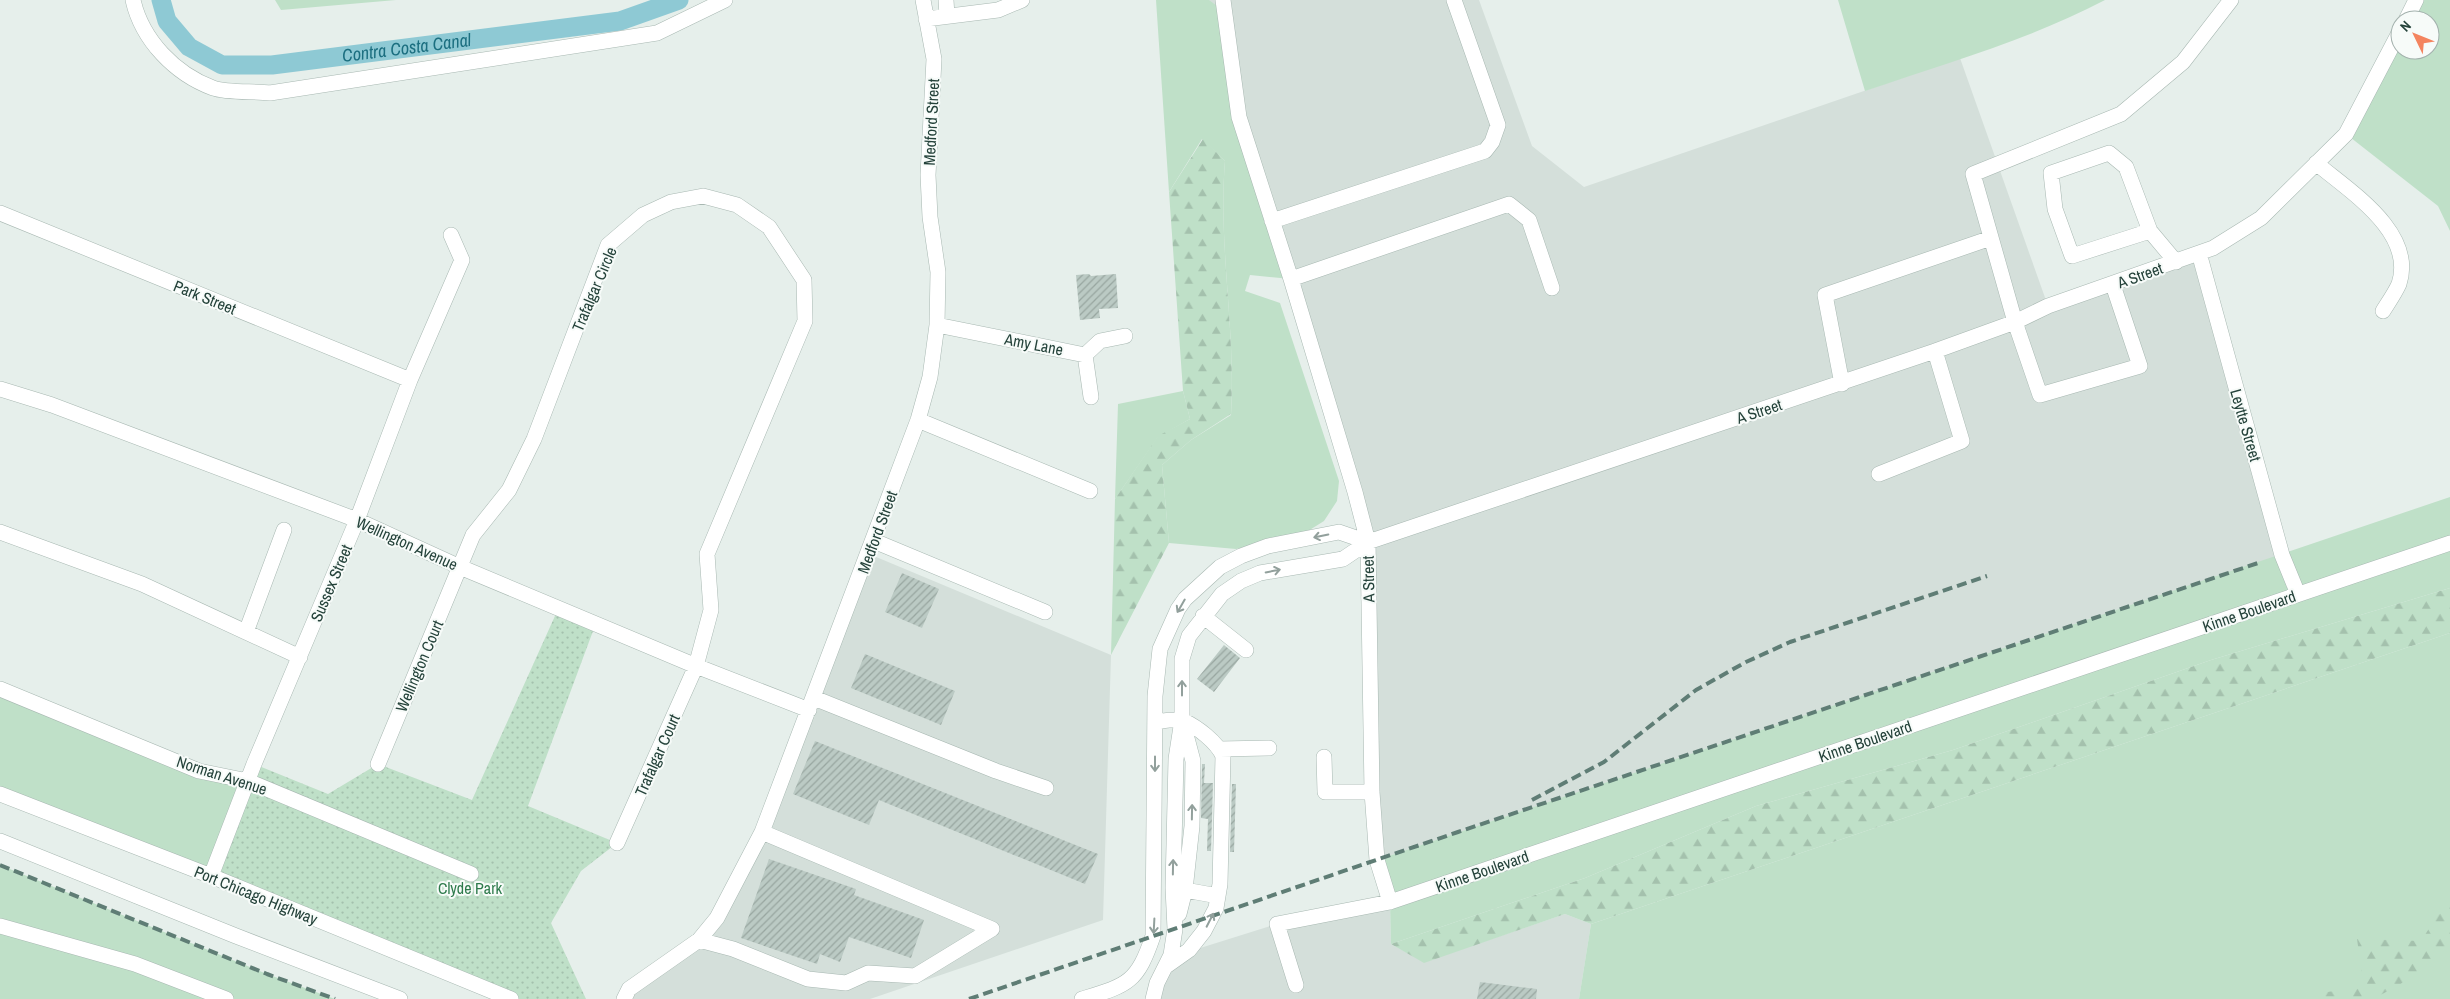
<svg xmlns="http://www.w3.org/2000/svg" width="2450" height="999" viewBox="0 0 2450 999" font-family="'Archivo Narrow',sans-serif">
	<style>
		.built { fill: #d4dfda }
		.grass { fill: #bfe0c8 }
		.forest { fill: url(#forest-firs) }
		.park { fill: url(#park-dots) }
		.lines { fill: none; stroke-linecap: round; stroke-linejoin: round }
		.canal { stroke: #8ec9d4; stroke-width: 19 }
		.building { fill: url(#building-hatch) }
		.minor-casing { stroke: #a8b8b2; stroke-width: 16 }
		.minor { stroke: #fff; stroke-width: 15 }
		.rail { stroke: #5f7d75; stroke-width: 4; stroke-dasharray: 10 5; stroke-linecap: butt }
		.oneway { stroke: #92a09c }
		.labels { text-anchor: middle; stroke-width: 4; stroke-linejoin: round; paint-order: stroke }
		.street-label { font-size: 16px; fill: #24423a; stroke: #f7fbf9 }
		.park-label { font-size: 16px; fill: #2d7a4b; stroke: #f7fbf9 }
		.water-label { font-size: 18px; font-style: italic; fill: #1c6f80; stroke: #f7fbf9 }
	</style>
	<defs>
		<pattern id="forest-firs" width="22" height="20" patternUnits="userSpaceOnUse" patternTransform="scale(1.25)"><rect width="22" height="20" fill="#bfe0c8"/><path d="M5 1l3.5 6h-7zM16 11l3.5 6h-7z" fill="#a4c1ad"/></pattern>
		<pattern id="park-dots" width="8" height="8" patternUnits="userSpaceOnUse" patternTransform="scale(1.25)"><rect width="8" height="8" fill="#bfe0c8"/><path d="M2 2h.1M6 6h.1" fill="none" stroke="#a4c1ad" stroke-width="1.8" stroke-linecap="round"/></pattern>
		<pattern id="building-hatch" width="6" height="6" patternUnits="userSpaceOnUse" patternTransform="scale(1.25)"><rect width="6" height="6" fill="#bbcac4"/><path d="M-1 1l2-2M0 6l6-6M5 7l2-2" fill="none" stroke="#98a6a0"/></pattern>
	</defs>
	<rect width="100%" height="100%" fill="#e6efeb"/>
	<!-- built -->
	<path class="built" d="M1209 0H1479L1532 146 1584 187 1960 58 2048 306 2199 253 2282 555 1377 860 1368 542Z
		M869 554 1111 655 1103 920 870 999H624L699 940 762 832Z
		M1390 902 1391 944 1424 962 1565 914 1591 924 1579 999H1153L1178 955 1277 924Z"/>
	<!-- grass -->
	<path class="grass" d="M275 0H396L281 10Z
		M1156 0H1209L1225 12 1239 117 1291 279 1250 275 1245 291 1280 303 1339 481 1337 501 1324 521 1308 531 1236 549 1169 543 1162 465 1191 440 1231 415C1236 329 1218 246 1225 161L1202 139 1169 192Z
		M1838 0H2105C2029 40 1946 63 1865 91Z
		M2416 0H2450V231L2438 206 2346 134 2400 31V50H2430V20H2406Z
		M1183 391 1190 419 1158 437 1115 499 1118 404Z
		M2450 497V588L2211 660 1953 750 1756 806 1585 878 1391 944 1390 902 1377 860Z
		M2450 633V999H1579L1591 924Z
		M0 689 199 771 248 781 211 876 0 794Z
		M0 865 267 974 335 999H226L213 994 203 999H0Z"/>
	<!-- forest -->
	<path class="forest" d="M1203 139 1225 161C1218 246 1236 330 1231 414L1191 440 1162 465 1169 543 1111 655 1115 499 1158 436 1190 419 1183 391 1169 192Z
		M2450 588V633L1591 924 1565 914 1424 963 1391 944 1585 878 1756 806 1953 750 2211 660Z
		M2450 896V950L2399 985 2373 999H2311L2320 993 2364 987 2357 939 2421 941Z"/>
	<!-- park -->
	<path class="park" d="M559 607 596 623 528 806 617 843 581 871 551 923 586 999H511L211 876 254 764 328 794 378 764 472 800Z"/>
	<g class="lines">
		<!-- canal -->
		<path class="canal" id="s1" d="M161 0 167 21 189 47 222 65H272L620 21 679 0"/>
	</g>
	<!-- building -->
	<path class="building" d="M1089 274 1091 276 1116 274 1118 308 1099 309 1100 318 1080 320 1076 275Z
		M902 573 939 589 922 628 885 612Z
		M1224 645 1240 658 1214 692 1197 679Z
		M865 654 955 691 941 725 851 688Z
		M815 741 1098 854 1085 884 879 800 869 825 793 794Z
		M1202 764H1205L1204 783H1213L1211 851H1207L1208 819 1201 818Z
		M1232 784H1236L1234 852H1230Z
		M769 859 856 889 854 895 924 920 911 958 849 937 840 962 820 954 817 964 741 938Z
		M1480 982 1537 989 1536 999H1477Z"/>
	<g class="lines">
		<defs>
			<path id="minor" d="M133 0C142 40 175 74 213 88 227 93 254 91 270 93L657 33 725 0
				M946 0 947 16
				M1223 0 1239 117 1291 279 1355 492 1368 542
				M926 19 998 10 1022 0
				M2406 20 2416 0
				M2316 163C2349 191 2416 232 2399 284 2395 293 2388 303 2383 311
				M0 213 410 380
				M1272 221 1485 151 1492 142 1498 125 1454 0
				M2150 231 2072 256 2055 209 2051 173 2109 153 2126 167 2150 231 2176 262
				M2199 253 2282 555 2298 594
				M1291 279 1509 204 1529 220 1552 288
				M2113 285 2140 366 2040 395 2015 322 1973 174 2121 114 2183 62 2231 0
				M937 325 1085 355 1100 341 1125 336
				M1085 355 1091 397
				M1842 384 1825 295 1991 238
				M0 389 52 405 357 520 460 567 696 666 809 710
				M918 420 1090 491
				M1879 474 1962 441 1935 351
				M0 532 142 584 300 657
				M874 541 1045 612
				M1203 616 1246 650
				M246 632 284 530
				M0 689 199 771 248 781 471 874
				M814 698 996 771 1046 788
				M1155 722C1163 721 1177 718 1184 721 1197 727 1217 742 1223 756L1220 884 1216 908 1204 931 1189 950 1165 967
				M1220 749 1269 748
				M1324 757 1325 792H1372
				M378 764 473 535 509 490 534 439 608 245 643 215 671 202 703 196 737 205 769 227 804 280 805 321 707 554 711 610 696 666 617 843
				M0 794 211 876 511 999
				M0 841 236 936 400 999
				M211 876 254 764 357 520 410 380 462 260 451 235
				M1185 890 1218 896
				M1390 902 1377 860 1372 792 1368 542 1935 351 2015 322 2048 306 2213 248 2261 218 2346 134 2400 31
				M1179 914 1185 890 1192 826 1193 761 1184 727
				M0 926 135 964 226 999
				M699 940 733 949 808 979 846 983 868 973 915 976 992 929 762 832
				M1296 985 1277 924 1390 902 2450 543
				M624 999 629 989 699 940 717 918 762 832 918 420 930 377 937 325 938 272 930 217 928 175 934 59 923 0
				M1082 999C1128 985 1137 983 1153 936L1155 696 1160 649 1178 609 1185 599 1220 567 1241 556 1268 546 1339 532 1368 542
				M1153 999 1157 983 1171 955 1175 929 1173 888 1176 759 1182 720V659L1189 636 1222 594 1241 581 1260 573 1343 559 1368 542"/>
		</defs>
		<!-- minor casing -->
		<use href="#minor" class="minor-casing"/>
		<!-- minor -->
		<use href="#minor" class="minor"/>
		<!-- rail -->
		<path class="rail" d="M1532 800 1604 762 1696 690 1746 662 1790 642 1987 576
			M0 865 267 974 335 999
			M969 999 1458 832 2261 562"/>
	</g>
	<!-- one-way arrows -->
	<defs><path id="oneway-shaft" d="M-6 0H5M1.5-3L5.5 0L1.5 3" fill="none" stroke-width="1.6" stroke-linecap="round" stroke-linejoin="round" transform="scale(1.25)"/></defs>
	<g class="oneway">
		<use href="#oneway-shaft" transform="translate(1321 536) rotate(168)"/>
		<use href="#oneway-shaft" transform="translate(1273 571) rotate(-11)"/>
		<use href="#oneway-shaft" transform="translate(1181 606) rotate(120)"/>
		<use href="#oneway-shaft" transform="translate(1182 688) rotate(-90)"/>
		<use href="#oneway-shaft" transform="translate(1155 764) rotate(90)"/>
		<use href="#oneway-shaft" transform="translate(1192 812) rotate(-89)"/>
		<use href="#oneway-shaft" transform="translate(1173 867) rotate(-89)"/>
		<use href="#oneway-shaft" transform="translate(1210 920) rotate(-63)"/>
		<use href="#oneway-shaft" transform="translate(1154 926) rotate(93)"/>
	</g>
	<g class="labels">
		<!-- street labels -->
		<g class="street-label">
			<text transform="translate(931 122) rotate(-87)" y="6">Medford Street</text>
			<text transform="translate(2140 275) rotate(-20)" y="6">A Street</text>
			<text transform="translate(594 289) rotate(-67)" y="6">Trafalgar Circle</text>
			<text transform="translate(205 297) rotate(22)" y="6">Park Street</text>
			<text transform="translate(1034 344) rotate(11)" y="6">Amy Lane</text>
			<text transform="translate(1759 411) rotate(-18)" y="6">A Street</text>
			<text transform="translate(2246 425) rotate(74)" y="6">Leytte Street</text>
			<text transform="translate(877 532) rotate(-70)" y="6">Medford Street</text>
			<text transform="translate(407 543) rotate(24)" y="6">Wellington Avenue</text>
			<text transform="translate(1368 579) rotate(-91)" y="6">A Street</text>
			<text transform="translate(331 583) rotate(-67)" y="6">Sussex Street</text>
			<text transform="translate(2249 611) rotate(-19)" y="6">Kinne Boulevard</text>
			<text transform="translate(419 666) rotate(-67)" y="6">Wellington Court</text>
			<text transform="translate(1865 741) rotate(-19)" y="6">Kinne Boulevard</text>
			<text transform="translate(657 755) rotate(-66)" y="6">Trafalgar Court</text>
			<text transform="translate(222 775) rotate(18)" y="6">Norman Avenue</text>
			<text transform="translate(1482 871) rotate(-19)" y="6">Kinne Boulevard</text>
			<text transform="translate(256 895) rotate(22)" y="6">Port Chicago Highway</text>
		</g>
		<!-- park labels -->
		<g class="park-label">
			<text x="470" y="894">Clyde Park</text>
		</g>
		<!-- water labels -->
		<g class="water-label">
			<text dy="6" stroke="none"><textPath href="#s1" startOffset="279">Contra Costa Canal</textPath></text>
		</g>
	</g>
	<!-- north arrow -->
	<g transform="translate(2415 35) rotate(313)"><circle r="24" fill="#f7fbf9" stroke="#a3b1ad"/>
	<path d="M0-4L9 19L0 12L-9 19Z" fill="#f4845f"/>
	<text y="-8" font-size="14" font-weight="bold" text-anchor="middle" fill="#24423a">N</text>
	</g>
</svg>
